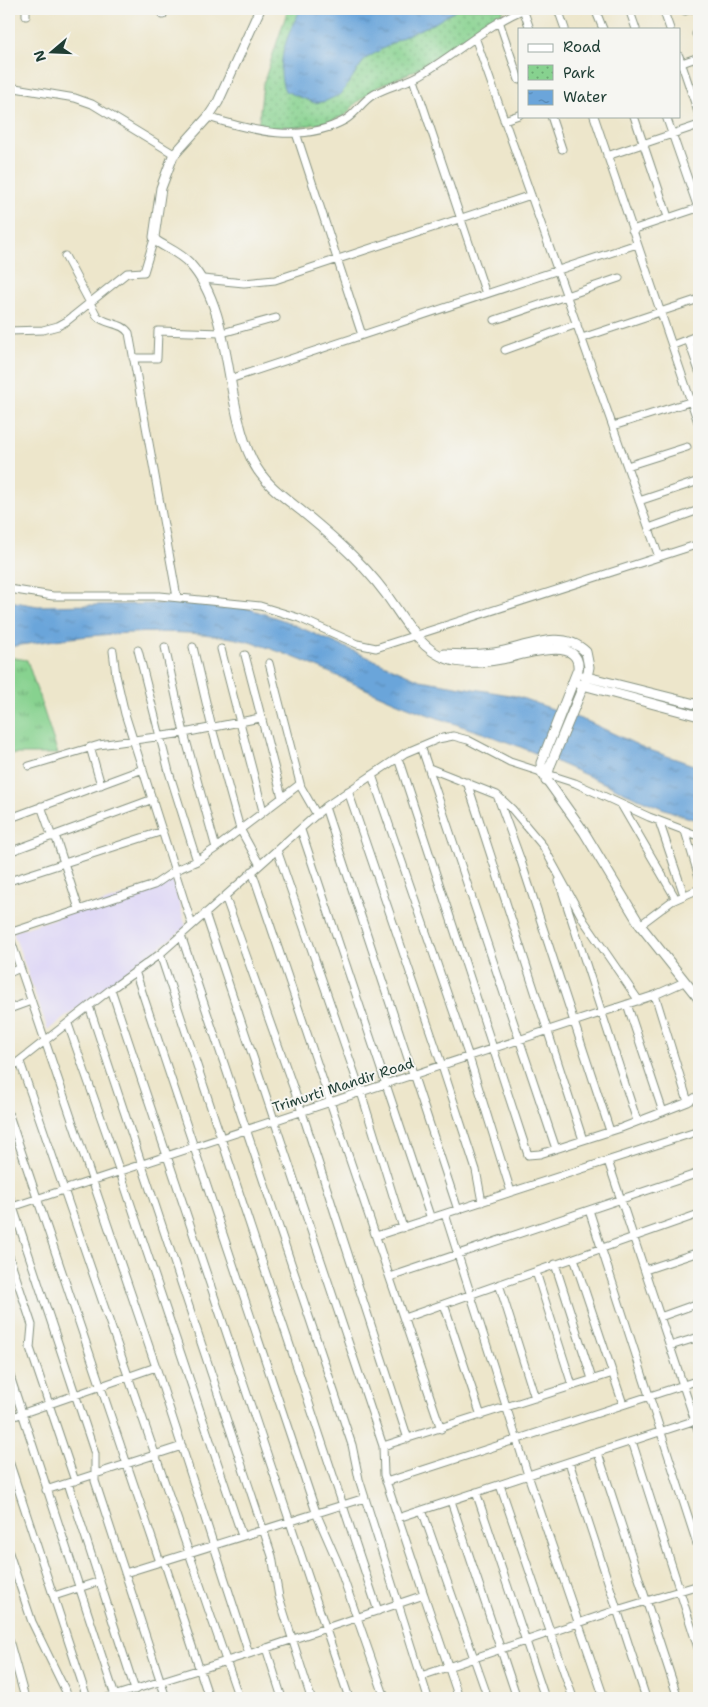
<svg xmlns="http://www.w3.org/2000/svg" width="708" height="1707" viewBox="0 0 708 1707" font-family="'Shantell Sans',sans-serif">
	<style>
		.built { fill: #ddd5f6 }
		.grass { fill: url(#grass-tufts); stroke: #538862 }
		.park { fill: url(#park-dots); stroke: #538862 }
		.water { fill: url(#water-ripples); stroke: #457187 }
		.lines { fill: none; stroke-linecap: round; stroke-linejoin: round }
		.minor-casing { stroke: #869280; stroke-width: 9 }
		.tertiary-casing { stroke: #869280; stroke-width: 11 }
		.minor { stroke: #fff; stroke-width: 7 }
		.tertiary { stroke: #fff; stroke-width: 9 }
		.labels { text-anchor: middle; stroke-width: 4; stroke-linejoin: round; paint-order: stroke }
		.street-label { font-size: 14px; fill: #1f3d34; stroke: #f6f6f2 }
	</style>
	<defs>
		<pattern id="grass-tufts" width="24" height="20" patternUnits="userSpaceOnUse" patternTransform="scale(1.25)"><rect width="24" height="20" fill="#87d28f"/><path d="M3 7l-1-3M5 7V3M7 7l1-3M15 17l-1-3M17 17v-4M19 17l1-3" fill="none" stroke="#6eac76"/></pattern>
		<pattern id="park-dots" width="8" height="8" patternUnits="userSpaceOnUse" patternTransform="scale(1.25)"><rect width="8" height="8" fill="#87d28f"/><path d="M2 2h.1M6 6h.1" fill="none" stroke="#6eac76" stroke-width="1.8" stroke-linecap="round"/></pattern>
		<pattern id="water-ripples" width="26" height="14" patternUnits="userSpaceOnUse" patternTransform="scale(1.25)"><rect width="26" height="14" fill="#6ba5da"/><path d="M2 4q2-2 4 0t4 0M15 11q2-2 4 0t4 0" fill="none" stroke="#5788b2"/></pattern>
	</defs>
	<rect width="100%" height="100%" fill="#f6f6f2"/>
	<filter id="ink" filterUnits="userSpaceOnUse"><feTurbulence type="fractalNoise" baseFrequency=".02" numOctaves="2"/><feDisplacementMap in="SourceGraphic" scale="10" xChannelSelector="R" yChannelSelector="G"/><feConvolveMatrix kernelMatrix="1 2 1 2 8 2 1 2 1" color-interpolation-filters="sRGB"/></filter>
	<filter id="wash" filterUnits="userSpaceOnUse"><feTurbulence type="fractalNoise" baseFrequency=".0096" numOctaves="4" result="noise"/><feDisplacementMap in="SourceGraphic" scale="20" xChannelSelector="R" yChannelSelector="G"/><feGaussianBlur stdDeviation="1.12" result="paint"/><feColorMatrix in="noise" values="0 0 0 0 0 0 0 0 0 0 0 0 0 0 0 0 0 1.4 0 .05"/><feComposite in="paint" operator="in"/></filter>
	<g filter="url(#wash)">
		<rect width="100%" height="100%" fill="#ede6cb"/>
		<!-- built -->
		<path class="built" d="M173 880 186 927 48 1030 13 932Z"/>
		<!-- grass -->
		<path class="grass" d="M9 657 27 660 58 754H9Z"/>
		<!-- park -->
		<path class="park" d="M288 9H504L503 12 416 70 378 87 356 103 346 115 325 123 275 130 258 128 263 84Z"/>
		<!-- water -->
		<path class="water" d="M301 9H458L435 23 405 36 365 59 341 94 326 101 315 103 285 91C274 67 288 31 301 9Z
			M9 601 38 606 206 603 247 608 283 620 420 680 516 696 589 722 644 748 699 767V821C643 804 590 775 535 753 489 733 440 721 393 701 346 681 295 654 246 641 175 624 80 635 9 647Z"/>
	</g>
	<g filter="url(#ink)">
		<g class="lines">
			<defs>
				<path id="minor" d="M26 9V16
					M523 9 530 29
					M558 9 565 29
					M595 9 603 29
					M629 9 636 29
					M663 9 670 29
					M685 11 691 9
					M163 15 165 9
					M499 21 519 80
					M696 34 699 33
					M476 40 659 557
					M679 56 699 115
					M679 64 699 57
					M414 79 486 294
					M9 87 75 98 92 104 174 154
					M551 116 562 149
					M594 116 699 425
					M634 116 668 217
					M666 116 698 208
					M208 117C252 131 302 144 345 120 356 114 362 101 373 95 390 85 409 83 425 72 458 52 489 24 524 9
					M504 120 519 115
					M296 133 362 335
					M699 149V150
					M607 156 699 125
					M632 230 698 208 699 210
					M65 256 97 316C106 325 122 322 129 333L177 597
					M203 279 244 283 275 280 531 195
					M495 320 619 278
					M9 331 43 330 58 326 67 321 127 273 144 272 154 239
					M582 338 699 299
					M688 339 699 371
					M673 345 699 335
					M505 350 577 324
					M133 358H157L158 331 222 333 276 318
					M230 379 637 244
					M613 426 699 399
					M627 466 687 447
					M639 501 699 481
					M649 528 699 510
					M9 589 53 596H160L260 606 299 618 357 644 376 648 699 544
					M165 647 184 733 216 848
					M193 647 212 728 240 829 260 865
					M221 649 263 811
					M138 650 169 772 197 861
					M113 651 116 675 125 714 192 925
					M245 655 282 797
					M269 663 301 787 317 815
					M421 746 556 1149
					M90 747 101 785
					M398 758 528 1155 540 1154 621 1128 688 1102 699 1095
					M29 766 99 745 184 733 260 718
					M429 768 497 795 512 809 543 846 584 921 639 1001
					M372 775 469 1057 511 1192
					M467 782 583 1140
					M348 791 442 1066 476 1170 482 1202
					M497 795 520 858 610 1131
					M41 806 52 837
					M622 806 676 899
					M325 807 458 1210
					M16 816 143 769
					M659 821 684 895
					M301 830 431 1219
					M685 831 699 877
					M55 835 79 909
					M277 850 361 1092 403 1228
					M9 852 153 799
					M252 871 441 1429
					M9 881 163 831
					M559 881 637 1121
					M225 896 302 1112 408 1439
					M205 913 383 1446 384 1475 424 1595
					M640 925 672 901 699 889
					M9 933 154 885 176 870 197 861 216 848 300 784
					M9 935 156 1367 249 1654
					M181 935 352 1445 359 1479 428 1698
					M160 954 378 1611
					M135 971 317 1515 338 1563 385 1698
					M9 973 20 968
					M111 989 349 1698
					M655 995 688 1102
					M627 1004 663 1112
					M89 1006 272 1556 279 1597 311 1698
					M9 1009 31 1001
					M68 1024 120 1172 242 1536
					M20 1062 239 1698
					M9 1069 111 989 160 954 325 807 405 753 438 739 453 736 468 740 510 762 575 783 649 817 699 836
					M9 1115 160 1562
					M608 1161 699 1433
					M9 1195 95 1454V1481L166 1698
					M9 1208 655 995 684 982
					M589 1210 699 1550
					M445 1214 528 1475 604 1698
					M376 1236 699 1131
					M9 1256 32 1325 30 1348 75 1481
					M574 1258 623 1404
					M555 1264 592 1379
					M645 1270 699 1252
					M536 1272 572 1385
					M390 1277 699 1173
					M499 1284 535 1398
					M444 1304 481 1416
					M660 1317 699 1303
					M404 1318 699 1214
					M670 1346 699 1337
					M9 1373 115 1696
					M9 1418 156 1367
					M632 1441 699 1651
					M383 1446 613 1373
					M598 1453 678 1698
					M9 1461 87 1698
					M569 1462 646 1698
					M386 1482 699 1380
					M68 1483 135 1690
					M500 1485 573 1698
					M46 1490 182 1446
					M476 1492 545 1698
					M451 1501 517 1698
					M422 1510 488 1698
					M398 1518 699 1419
					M9 1553 32 1622 69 1698
					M164 1561 209 1698
					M125 1573 365 1498
					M54 1596 100 1581
					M9 1640 25 1698
					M266 1648 282 1698
					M421 1676 617 1610 699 1585
					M107 1698 249 1654 424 1595 459 1698"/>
				<path id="tertiary" d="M260 9 218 102 208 117 173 156 161 188 154 237 156 241C167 248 182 254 190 264 233 311 224 403 252 460 264 484 284 497 304 513 338 541 371 570 395 607 409 628 424 651 448 659 463 665 485 662 501 659 517 657 581 633 578 669L541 763 542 773 584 832 640 925 699 999
					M444 654C460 655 478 655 494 653 523 649 561 627 586 652L589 667 587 677 550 766 546 781
					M583 676 699 705
					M579 684 699 716"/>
			</defs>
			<!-- minor casing -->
			<use href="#minor" class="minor-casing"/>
			<!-- tertiary casing -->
			<use href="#tertiary" class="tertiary-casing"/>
			<!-- minor -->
			<use href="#minor" class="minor"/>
			<!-- tertiary -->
			<use href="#tertiary" class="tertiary"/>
		</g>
	</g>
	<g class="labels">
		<!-- street labels -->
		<g class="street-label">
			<text transform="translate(343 1085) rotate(-18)" y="5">Trimurti Mandir Road</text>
		</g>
	</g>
	<!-- margin -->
	<rect width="708" height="1707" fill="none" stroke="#f6f6f2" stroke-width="30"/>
	<!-- legend -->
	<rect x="518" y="28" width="162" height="90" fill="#f6f6f2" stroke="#a0aca6"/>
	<rect x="528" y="44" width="25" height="8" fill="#ffffff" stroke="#a0aca6"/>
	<text x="563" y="52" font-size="15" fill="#1f3d34">Road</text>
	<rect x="528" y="65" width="25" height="15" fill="url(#park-dots)" stroke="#a0aca6"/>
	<text x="563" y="78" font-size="15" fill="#1f3d34">Park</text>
	<rect x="528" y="90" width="25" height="15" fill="url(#water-ripples)" stroke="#a0aca6"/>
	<text x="563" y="102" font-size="15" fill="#1f3d34">Water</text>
	<!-- north arrow -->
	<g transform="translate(52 52) rotate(251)" stroke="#f6f6f2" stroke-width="4" paint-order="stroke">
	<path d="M0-4L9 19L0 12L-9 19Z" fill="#1f3d34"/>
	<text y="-8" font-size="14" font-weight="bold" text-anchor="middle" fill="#1f3d34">N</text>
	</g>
</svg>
